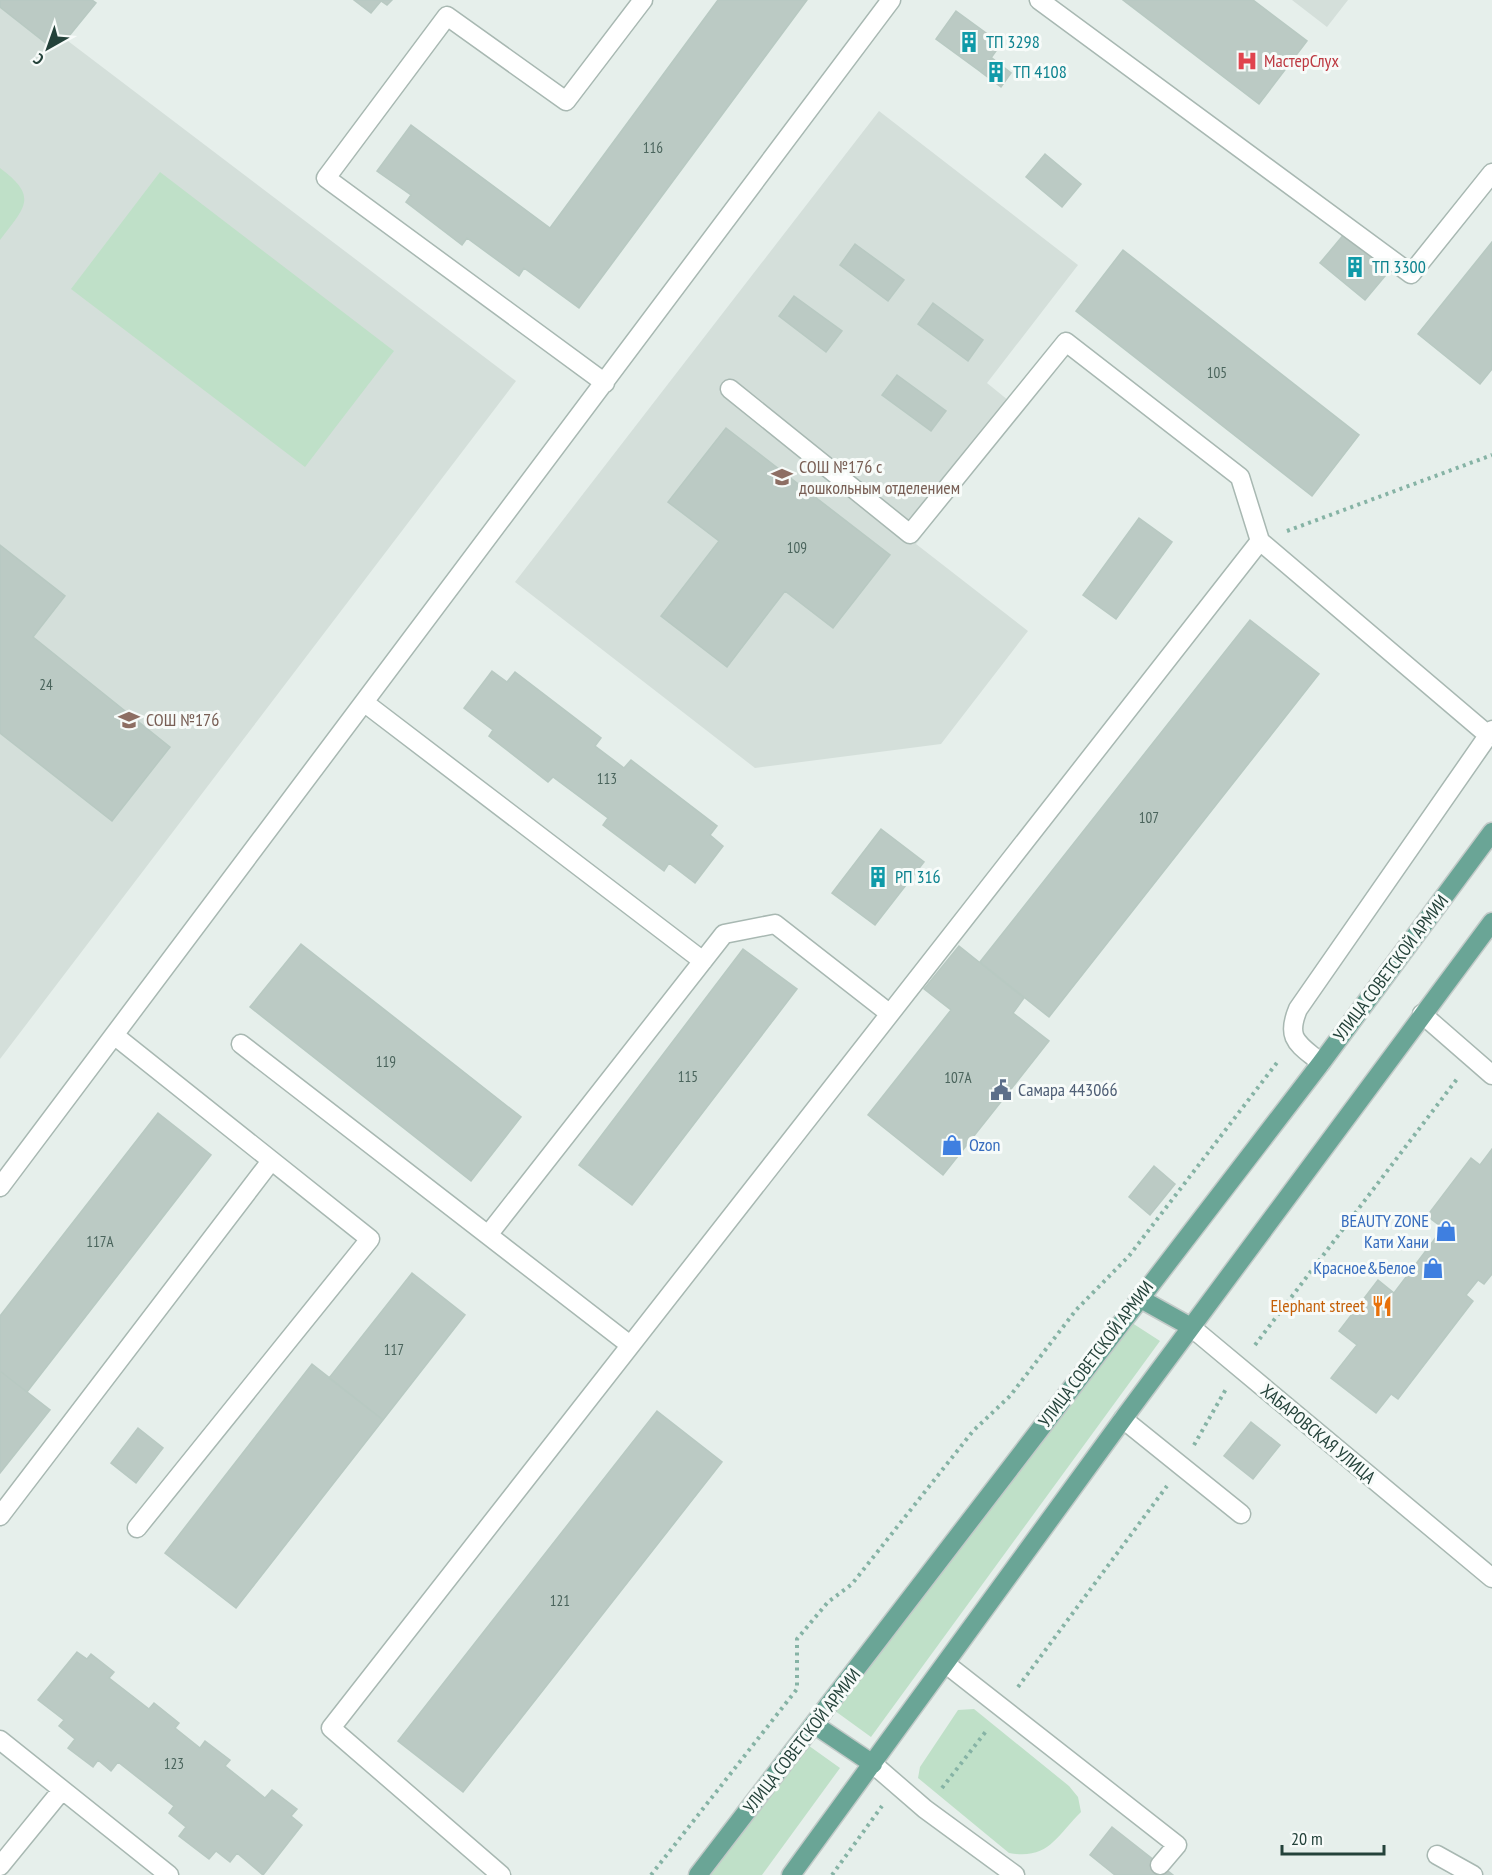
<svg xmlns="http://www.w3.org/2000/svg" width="1492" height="1875" viewBox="0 0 1492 1875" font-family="'PT Sans Narrow',sans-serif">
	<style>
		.built { fill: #d4dfda }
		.green { fill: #bfe0c8 }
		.building { fill: #bbcac4; stroke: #b8c9c2; stroke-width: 1.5 }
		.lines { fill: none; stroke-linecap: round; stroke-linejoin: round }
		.minor-casing { stroke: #a8b8b2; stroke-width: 21 }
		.major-casing { stroke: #c2cac8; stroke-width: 21 }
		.path { stroke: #86b3a5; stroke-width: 4; stroke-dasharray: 3 4.5; stroke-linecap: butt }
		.minor { stroke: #fff; stroke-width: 18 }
		.major { stroke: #6aa596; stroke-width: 18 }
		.labels { text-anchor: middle; stroke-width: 6; stroke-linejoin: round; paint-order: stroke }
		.number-label { font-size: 15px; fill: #4a645c }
		.culture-label { font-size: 18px; fill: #0d838f; stroke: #f7fbf9; text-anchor: start }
		.health-label { font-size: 18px; fill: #be3a42; stroke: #f7fbf9; text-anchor: start }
		.education-label { font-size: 18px; fill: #785e54; stroke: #f7fbf9; text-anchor: start }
		.street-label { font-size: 18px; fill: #24423a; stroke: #f7fbf9 }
		.service-label { font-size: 18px; fill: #4e5e75; stroke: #f7fbf9; text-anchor: start }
		.shop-label { font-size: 18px; fill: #366cbe; stroke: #f7fbf9; text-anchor: end }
		.food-label { font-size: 18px; fill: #c56008; stroke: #f7fbf9; text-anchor: end }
	</style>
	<rect width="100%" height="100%" fill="#e6efeb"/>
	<!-- built -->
	<path class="built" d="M0 0H14L516 381 0 1059Z
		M1292 0H1348L1327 27Z
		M879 111 1078 265 987 383 1020 410 916 544 1028 631 941 744 755 768 515 582Z"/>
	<!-- green -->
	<path class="green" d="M0 168C39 197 25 207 0 240Z
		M160 172 394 351 305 467 71 289Z
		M1126 1319 1160 1341 871 1737 831 1708Z
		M974 1709 1069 1786 1078 1797 1081 1812C1056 1837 1048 1860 1009 1853L918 1778 920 1767 958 1710Z
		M805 1743 840 1768 762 1875H708Z"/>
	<!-- building -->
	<path class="building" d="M0 0H92L96 3 69 36 64 33 52 48 0 7Z
		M354 0H392L387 5 381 1 371 13Z
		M718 0H807L579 308 524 268 519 276 467 238 462 245 406 202 411 195 377 171 411 125 550 228Z
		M1123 0H1253L1307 41 1259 104Z
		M956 11 1001 44 981 72 936 39Z
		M992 58 1011 73 1001 87 981 72Z
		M1045 154 1081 184 1062 207 1026 177Z
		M1345 233 1390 270 1365 300 1320 263Z
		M1492 242V369L1480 384 1418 334Z
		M855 244 904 280 888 301 840 265Z
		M1123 250 1359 435 1312 496 1076 311Z
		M794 296 842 331 826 352 779 316Z
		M933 303 983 340 968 361 918 324Z
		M897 375 946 411 931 431 882 395Z
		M726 428 890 555 833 628 785 591 727 667 661 616 719 541 668 502Z
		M1139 518 1172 542 1116 619 1083 595Z
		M0 545 65 596 33 637 170 747 112 821 0 733Z
		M1250 620 1319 674 1049 1017 980 962Z
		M492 671 507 682 515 672 601 738 595 746 624 768 631 760 717 826 710 835 723 846 695 883 669 863 664 871 603 825 608 818 553 777 548 782 489 736 493 730 464 708Z
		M881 829 924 862 875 925 832 893Z
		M301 944 521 1117 471 1181 250 1007Z
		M959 946 1024 998 1013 1013 1049 1041 943 1175 868 1115 951 1010 924 989Z
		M743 949 797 989 632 1205 579 1165Z
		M158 1113 211 1155 27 1392 0 1371V1316Z
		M1492 1149V1274L1484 1284 1478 1280 1466 1295 1473 1301 1398 1399 1391 1394 1376 1413 1331 1378 1357 1345 1339 1331 1378 1280 1394 1293 1443 1228 1427 1216 1471 1158 1480 1165Z
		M1154 1166 1175 1184 1150 1215 1129 1197Z
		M412 1273 465 1315 383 1420 329 1378Z
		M312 1364 383 1420 236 1608 165 1553Z
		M0 1371 50 1410 0 1473Z
		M657 1411 722 1462 463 1792 398 1741Z
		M1251 1422 1280 1445 1253 1479 1224 1456Z
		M138 1428 163 1448 136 1483 111 1463Z
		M77 1652 87 1659 91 1654 114 1672 109 1678 149 1709 154 1703 179 1723 175 1728 200 1748 205 1741 230 1760 225 1766 265 1798 272 1790 297 1809 291 1816 302 1825 263 1875 237 1853 230 1862 216 1851 209 1859 179 1836 186 1827 169 1813 174 1806 118 1762 111 1771 98 1760 93 1767 68 1748 75 1739 59 1726 64 1720 38 1700Z
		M1112 1827 1173 1875H1115L1090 1855Z"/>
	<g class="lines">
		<defs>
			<path id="minor" d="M1039 0 1411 274 1492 173
				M605 383 326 178 447 16 566 101 643 0
				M730 389 910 534 1066 342 1240 477 1260 541 1488 735
				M365 703 703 961
				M1422 1014 1492 1075
				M114 1035 370 1239 137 1528
				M241 1044 630 1345
				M1321 1063C1299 1044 1285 1040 1298 1009L1492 730
				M0 1187 891 0
				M488 1235 724 934 775 924 889 1013
				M1191 1327 1492 1578
				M1123 1419 1241 1514
				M0 1516 271 1161
				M946 1664 1177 1845 1160 1865
				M0 1740 169 1875
				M873 1764 925 1809 1015 1875
				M1437 1855 1473 1875
				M0 1866 62 1790
				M501 1875 331 1728 1260 541"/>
			<path id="major" d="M1139 1298 1191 1327
				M815 1725 873 1764
				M698 1875 1321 1063 1492 832
				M791 1875 1123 1419 1492 922"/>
		</defs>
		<!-- minor casing -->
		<use href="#minor" class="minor-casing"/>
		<!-- major casing -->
		<use href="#major" class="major-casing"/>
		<!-- path -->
		<path class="path" d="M1287 531 1492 455
			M1255 1345 1457 1079
			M1194 1445 1226 1389
			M1018 1687 1167 1486
			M942 1788 987 1730
			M651 1875 797 1689V1639L828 1602 852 1584 973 1431 1010 1396 1076 1310 1129 1256 1279 1060
			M832 1875 882 1806"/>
		<!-- minor -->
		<use href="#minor" class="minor"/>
		<!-- major -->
		<use href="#major" class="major"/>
	</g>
	<!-- icons -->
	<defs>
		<symbol id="building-bare" viewBox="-9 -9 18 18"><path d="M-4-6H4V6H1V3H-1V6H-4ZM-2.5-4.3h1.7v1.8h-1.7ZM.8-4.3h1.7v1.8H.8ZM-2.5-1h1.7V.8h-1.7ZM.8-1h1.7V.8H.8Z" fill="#0f9aa8" stroke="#f7fbf9" stroke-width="2.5" paint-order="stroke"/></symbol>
		<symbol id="hospital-bare" viewBox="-9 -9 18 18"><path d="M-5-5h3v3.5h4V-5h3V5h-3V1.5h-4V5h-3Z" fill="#e0444e" stroke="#f7fbf9" stroke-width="2.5" paint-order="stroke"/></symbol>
		<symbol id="school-bare" viewBox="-9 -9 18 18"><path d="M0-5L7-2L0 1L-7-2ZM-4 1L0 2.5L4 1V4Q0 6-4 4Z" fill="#8d6e63" stroke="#f7fbf9" stroke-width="2.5" paint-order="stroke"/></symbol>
		<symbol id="civic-bare" viewBox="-9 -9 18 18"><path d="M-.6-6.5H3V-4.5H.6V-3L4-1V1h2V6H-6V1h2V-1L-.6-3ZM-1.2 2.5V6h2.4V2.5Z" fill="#5c6f8a" stroke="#f7fbf9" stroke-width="2.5" paint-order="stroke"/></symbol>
		<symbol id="shop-bare" viewBox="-9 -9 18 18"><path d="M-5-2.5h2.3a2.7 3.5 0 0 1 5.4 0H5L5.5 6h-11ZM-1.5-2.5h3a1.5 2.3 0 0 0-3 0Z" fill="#3f7fe0" stroke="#f7fbf9" stroke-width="2.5" paint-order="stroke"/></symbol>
		<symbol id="restaurant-bare" viewBox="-9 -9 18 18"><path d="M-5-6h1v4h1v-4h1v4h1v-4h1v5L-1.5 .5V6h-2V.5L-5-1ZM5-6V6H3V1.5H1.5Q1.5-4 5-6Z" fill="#e8710a" stroke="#f7fbf9" stroke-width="2.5" paint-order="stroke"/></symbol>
	</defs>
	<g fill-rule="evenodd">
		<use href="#building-bare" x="954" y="27" width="30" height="30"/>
		<use href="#hospital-bare" x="1232" y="46" width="30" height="30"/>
		<use href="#building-bare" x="981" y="57" width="30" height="30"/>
		<use href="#building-bare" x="1340" y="252" width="30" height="30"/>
		<use href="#school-bare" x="767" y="462" width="30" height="30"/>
		<use href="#school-bare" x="114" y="705" width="30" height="30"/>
		<use href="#building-bare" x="863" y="862" width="30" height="30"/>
		<use href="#civic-bare" x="986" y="1075" width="30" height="30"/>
		<use href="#shop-bare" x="937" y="1130" width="30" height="30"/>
		<use href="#shop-bare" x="1431" y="1216" width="30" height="30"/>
		<use href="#shop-bare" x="1418" y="1253" width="30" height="30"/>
		<use href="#restaurant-bare" x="1367" y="1291" width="30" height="30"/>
	</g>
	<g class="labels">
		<!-- number labels -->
		<g class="number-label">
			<text x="653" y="153">116</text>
			<text x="1217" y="378">105</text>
			<text x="797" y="553">109</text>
			<text x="46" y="690">24</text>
			<text x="607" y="784">113</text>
			<text x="1149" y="823">107</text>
			<text x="386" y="1067">119</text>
			<text x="688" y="1082">115</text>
			<text x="958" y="1083">107А</text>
			<text x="100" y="1247">117А</text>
			<text x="394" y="1355">117</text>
			<text x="560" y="1606">121</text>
			<text x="174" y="1769">123</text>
		</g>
		<!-- culture labels -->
		<g class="culture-label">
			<text x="986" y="48">ТП 3298</text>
			<text x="1013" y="78">ТП 4108</text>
			<text x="1372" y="273">ТП 3300</text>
			<text x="895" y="883">РП 316</text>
		</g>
		<!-- health labels -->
		<g class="health-label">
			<text x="1264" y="67">МастерСлух</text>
		</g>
		<!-- education labels -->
		<g class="education-label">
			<text x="799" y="473">СОШ №176 с<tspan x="799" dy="21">дошкольным отделением</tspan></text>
			<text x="146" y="726">СОШ №176</text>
		</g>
		<!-- street labels -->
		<g class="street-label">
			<text transform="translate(1391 968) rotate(-53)" y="6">УЛИЦА СОВЕТСКОЙ АРМИИ</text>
			<text transform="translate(1096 1354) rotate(-53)" y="6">УЛИЦА СОВЕТСКОЙ АРМИИ</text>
			<text transform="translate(1318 1434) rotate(40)" y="6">ХАБАРОВСКАЯ УЛИЦА</text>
			<text transform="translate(802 1741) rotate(-52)" y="6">УЛИЦА СОВЕТСКОЙ АРМИИ</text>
		</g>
		<!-- service labels -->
		<g class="service-label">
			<text x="1018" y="1096">Самара 443066</text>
		</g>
		<!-- shop labels -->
		<g class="shop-label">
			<text x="969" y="1151" text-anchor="start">Ozon</text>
			<text x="1429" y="1227">BEAUTY ZONE<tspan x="1429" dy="21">Кати Хани</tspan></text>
			<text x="1416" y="1274">Красное&amp;Белое</text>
		</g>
		<!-- food labels -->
		<g class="food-label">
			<text x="1365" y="1312">Elephant street</text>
		</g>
	</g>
	<!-- north arrow -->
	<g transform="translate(48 48) rotate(220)" stroke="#f7fbf9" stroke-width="4.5" paint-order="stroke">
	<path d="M0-4.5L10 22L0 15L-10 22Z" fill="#24423a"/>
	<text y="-9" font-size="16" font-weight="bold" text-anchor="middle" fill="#24423a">С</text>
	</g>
	<!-- scale -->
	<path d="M1282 1845v9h102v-9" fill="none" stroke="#24423a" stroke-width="3"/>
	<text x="1291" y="1845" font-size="18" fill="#24423a" stroke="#f7fbf9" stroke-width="4.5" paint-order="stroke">20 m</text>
</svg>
